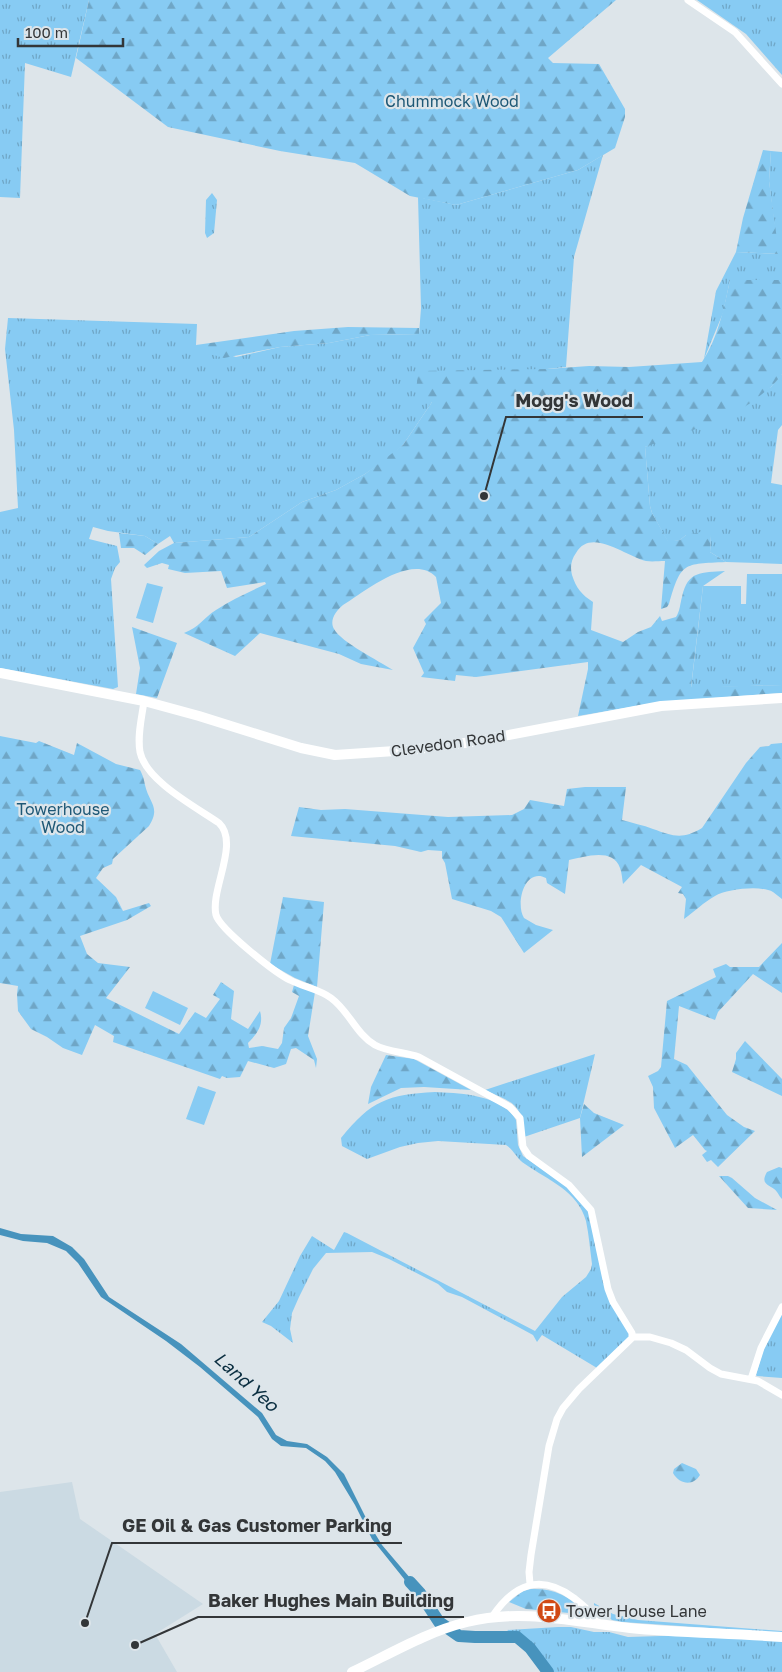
<svg xmlns="http://www.w3.org/2000/svg" width="782" height="1672" viewBox="0 0 782 1672" font-family="'Golos Text',sans-serif">
	<style>
		.built { fill: #cbdae3 }
		.grass { fill: url(#grass-tufts) }
		.forest { fill: url(#forest-firs) }
		.pitch { fill: #87cbf3 }
		.water { fill: #4793bd }
		.lines { fill: none; stroke-linecap: round; stroke-linejoin: round }
		.river { stroke: #4793bd; stroke-width: 12 }
		.minor { stroke: #fff; stroke-width: 7 }
		.secondary { stroke: #fff; stroke-width: 10 }
		.labels { text-anchor: middle; stroke-width: 4.5; stroke-linejoin: round; paint-order: stroke }
		.park-label { font-size: 16px; fill: #1e5876; stroke: #dde5ea }
		.street-label { font-size: 16px; fill: #333638; stroke: #dde5ea }
		.poi-label { font-size: 16px; fill: #333638; stroke: #dde5ea; text-anchor: start }
		.water-label { font-size: 18px; font-style: italic; fill: #0a2e40; stroke: #dde5ea }
		.leader { fill: none; stroke: #333638; stroke-width: 2 }
		.callout-dot { fill: #333638; stroke: #dde5ea; stroke-width: 2 }
		.callout-label { font-size: 18px; text-anchor: middle; font-weight: bold; fill: #333638; stroke: #dde5ea; stroke-width: 4.5; stroke-linejoin: round; paint-order: stroke }
	</style>
	<defs>
		<pattern id="grass-tufts" width="24" height="20" patternUnits="userSpaceOnUse" patternTransform="scale(1.25)"><rect width="24" height="20" fill="#87cbf3"/><path d="M3 7l-1-3M5 7V3M7 7l1-3M15 17l-1-3M17 17v-4M19 17l1-3" fill="none" stroke="#6fa6c6"/></pattern>
		<pattern id="forest-firs" width="22" height="20" patternUnits="userSpaceOnUse" patternTransform="scale(1.25)"><rect width="22" height="20" fill="#87cbf3"/><path d="M5 1l3.5 6h-7zM16 11l3.5 6h-7z" fill="#6fa6c6"/></pattern>
	</defs>
	<rect width="100%" height="100%" fill="#dde5ea"/>
	<!-- built -->
	<path class="built" d="M72 1482 80 1519 203 1604 155 1634 177 1672H0V1492Z"/>
	<!-- grass -->
	<path class="grass" d="M0 0H89L71 77 25 63 20 198 0 197Z
		M697 0H782V75L746 34Z
		M771 151 782 152V280H730L723 313 704 359 716 291 736 252 778 254 769 181Z
		M603 155 574 257 566 367 547 369 432 402 403 445 392 455 365 474 336 490 302 502 249 537 174 543 170 536 158 544 145 536 108 531 93 527 89 539 117 546 120 562 115 568 111 579 118 687 113 689 0 668V512L18 508 14 430 5 349 8 318 197 324 196 345 236 357 280 347 329 343 370 335 419 334 421 308 418 197 456 205 578 170Z
		M212 193 217 200 214 233 207 238 205 233 206 200Z
		M782 374V425L778 430 771 483 782 485V564L726 562 710 552 711 536 686 535 680 540 668 542 652 513 650 506 645 447 771 387Z
		M747 574H782V685L691 688 701 604H746Z
		M595 1054 580 1118 524 1137C521 1102 515 1104 485 1090Z
		M435 1092C460 1093 502 1095 516 1120L518 1145 523 1156 568 1187 589 1211 601 1270 631 1336 597 1368 542 1335 537 1342 533 1335 462 1297 447 1292 438 1284 389 1259 372 1252 326 1253 313 1269 299 1297 292 1313 290 1329 293 1343 271 1326 262 1322 279 1301 300 1256 312 1236 334 1250 344 1232 347 1233 535 1331 562 1297 586 1277 591 1269 592 1264C590 1250 589 1235 586 1221 578 1191 548 1180 525 1164 517 1159 514 1150 506 1145L438 1141 418 1143 400 1147 367 1159 342 1146 341 1138C372 1100 387 1095 435 1092Z
		M782 1312V1378L757 1376 756 1375 763 1351Z
		M594 1603 613 1614 638 1620 782 1631V1633L622 1622 612 1620 594 1605Z
		M558 1627H571L594 1632H609L628 1637 692 1635 782 1641V1672H548C536 1656 523 1641 507 1630Z"/>
	<!-- forest -->
	<path class="forest" d="M89 0H616L548 58 553 63 599 64 625 109V117L615 148 578 170 456 205 410 196 355 163 280 151 168 127 76 58Z
		M763 150 771 151 769 181 779 254 736 252 743 218Z
		M730 280H782V374L781 376 771 387 752 402 735 413 721 420 645 447 650 506 652 513 668 541 680 540 686 535 706 531 711 536 710 552 726 562C683 564 681 562 669 604L667 607 661 609 665 561C659 561 652 562 646 561 625 556 591 527 576 553 571 560 570 567 572 575 576 588 582 595 593 602L591 630 623 642 638 632 651 627 660 616 662 621 676 617C680 611 680 604 682 597 688 570 701 573 725 571L703 586 691 687 782 685V693L660 702 578 716 588 669V662L476 677 456 675 455 681 421 677 424 673 413 648 426 624 424 620 441 603 436 577C412 552 364 592 343 605 336 611 329 620 334 629 341 642 379 661 393 670L361 664 339 654 260 633 235 656 184 633C200 627 203 618 216 610 231 600 249 592 266 584L265 582 227 588 221 571 185 573 168 569 169 565 162 563 147 568 144 565 159 551 174 543 249 537 302 502 336 490 365 474 403 445 432 402 416 393 418 371 547 369 589 366 629 367 702 362C718 338 724 308 730 280Z
		M348 327 419 328V334L370 335 329 343 280 347 224 358 200 351 196 345 294 331Z
		M119 533 145 536 158 544 145 555 134 548H121Z
		M132 627 177 643 157 698 136 694 140 668Z
		M0 736 36 743 39 741 74 755 77 743 116 764 140 770C143 776 144 779 145 785 149 803 161 807 149 826L113 859 112 864 103 868 96 878 116 897 123 911 149 903 151 906 127 920 80 936 87 954 98 963 130 967 106 998 179 1034 195 1012 206 1018 220 999 213 995 221 982 234 991 231 1019 248 1029 260 1011C264 1025 257 1034 248 1043L249 1048 262 1046 278 1049 282 1043 284 1028 291 1018 299 996 292 992 294 985 315 992 308 1036 317 1059 316 1068 314 1060 296 1048 291 1049 286 1064 274 1068 248 1061 240 1077 227 1078 222 1076 220 1079 113 1042 114 1036 95 1025 82 1055 63 1048 47 1037 31 1029 18 1011 17 994 18 986 0 983Z
		M782 743V899C779 897 776 894 773 892 761 885 727 889 715 896 704 902 694 912 684 919L686 899 683 894 678 893 682 887 641 865 623 884C622 879 622 873 620 868 613 847 584 857 569 860L565 894 547 883 546 878C525 867 515 903 524 918L536 925 553 930 524 953 501 917 491 911 452 899 445 863 442 858V851L428 850 421 852 395 846 291 836 299 807 321 810 345 809 448 817 512 815 524 809 530 800 564 806 567 789 585 787H626L622 820C632 823 643 825 653 829 673 836 682 840 702 828L746 763 760 747 769 746 771 744Z
		M283 897 324 902 317 987 295 978 270 964Z
		M782 943V993L753 974 718 1012 715 1020 679 1006 674 1059 687 1065 727 1115 744 1127 755 1131 718 1167 711 1160 707 1162 702 1155 707 1151 705 1150 693 1135 675 1148 654 1108 653 1087 648 1076 658 1071 661 1067 667 1001 716 977 713 969 726 964 730 967H759Z
		M745 1041 782 1079V1096L732 1072 736 1059V1053Z
		M386 1055 414 1059 471 1090 424 1087 401 1088 368 1104 371 1087Z
		M584 1104 594 1113 624 1125 582 1157 580 1118Z
		M779 1167 782 1168V1199C780 1197 779 1195 777 1192 771 1184 759 1186 767 1172Z
		M719 1176H728L732 1178 755 1198 777 1210 748 1208Z
		M682 1463 696 1469 700 1475C693 1487 679 1484 673 1473L674 1469Z
		M531 1589C551 1588 570 1595 583 1612L580 1614 526 1609 509 1602 523 1591Z"/>
	<!-- pitch -->
	<path class="pitch" d="M147 583 163 587 153 623 136 618Z
		M703 586H741V604H701Z
		M153 991 188 1008 180 1025 145 1008Z
		M198 1086 216 1092 204 1125 186 1119Z"/>
	<!-- water -->
	<path class="water" d="M0 1228 21 1234 53 1236 72 1247 84 1259 109 1297 181 1344 262 1413 276 1435 287 1441 307 1444 327 1457 344 1474 368 1522 382 1545 422 1592 417 1595 372 1539 355 1505 335 1472 325 1461 306 1448 281 1446 272 1439 258 1417 200 1367 166 1341 101 1297 78 1263 66 1251 47 1243 23 1241 0 1235Z"/>
	<g class="lines">
		<!-- river -->
		<path class="river" d="M410 1582 420 1593 439 1622 459 1636 475 1637H517L530 1648 548 1672"/>
		<!-- minor -->
		<path class="minor" d="M688 0 735 32 782 84
			M144 701C142 717 137 735 140 752 146 781 196 807 219 823 240 843 210 890 216 915 220 929 275 973 290 980 303 987 319 989 331 998 349 1011 356 1034 375 1045 388 1052 405 1052 419 1057L510 1107 520 1118 523 1147 529 1156 569 1185 591 1210 608 1289 613 1302 632 1333V1338L579 1389 563 1408 557 1419 549 1446 531 1555 529 1572 530 1584
			M633 1337H650L671 1343 686 1350 710 1368 721 1374 758 1381 782 1395
			M751 1379 761 1348 782 1307
			M492 1617C514 1584 540 1573 574 1598 584 1606 592 1612 598 1624"/>
		<!-- secondary -->
		<path class="secondary" d="M0 673 144 701 199 716 301 748 335 755 410 750 472 742 661 706 782 698
			M352 1672C390 1654 426 1632 467 1622 521 1608 575 1622 630 1628 680 1633 731 1633 782 1637"/>
	</g>
	<!-- icons -->
	<defs>
		<symbol id="bus-disc" viewBox="-11 -11 22 22"><circle r="9.5" fill="#d14a15" stroke="#dde5ea"/><path d="M-5-6H5V4H4V6H2V4H-2V6H-4V4H-5ZM-3.5-4V0h7V-4ZM-3.5 1.2v1.5H-2V1.2ZM2 1.2v1.5H3.5V1.2Z" fill="#fff"/></symbol>
	</defs>
	<g fill-rule="evenodd">
		<use href="#bus-disc" x="535" y="1597" width="28" height="28"/>
	</g>
	<g class="labels">
		<!-- park labels -->
		<g class="park-label">
			<text x="452" y="107">Chummock Wood</text>
			<text x="63" y="815">Towerhouse<tspan x="63" dy="18">Wood</tspan></text>
		</g>
		<!-- street labels -->
		<g class="street-label">
			<text transform="translate(448 743) rotate(-8)" y="6">Clevedon Road</text>
		</g>
		<!-- poi labels -->
		<g class="poi-label">
			<text x="566" y="1617">Tower House Lane</text>
		</g>
		<!-- water labels -->
		<g class="water-label">
			<text transform="translate(246 1382) rotate(42)" y="6">Land Yeo</text>
		</g>
	</g>
	<!-- callouts -->
	<path class="leader" d="M484 496L506 417H643M85 1623L112 1543H402M135 1645L198 1617H464"/>
	<g class="callout-dot">
		<circle cx="484" cy="496" r="5"/>
		<circle cx="85" cy="1623" r="5"/>
		<circle cx="135" cy="1645" r="5"/>
	</g>
	<g class="callout-label">
		<text x="574" y="407">Mogg's Wood</text>
		<text x="257" y="1532">GE Oil &amp; Gas Customer Parking</text>
		<text x="331" y="1607">Baker Hughes Main Building</text>
	</g>
	<!-- scale -->
	<path d="M18 38v8h105v-8" fill="none" stroke="#333638" stroke-width="2.5"/>
	<text x="25" y="38" font-size="15" fill="#333638" stroke="#dde5ea" stroke-width="4" paint-order="stroke">100 m</text>
</svg>
